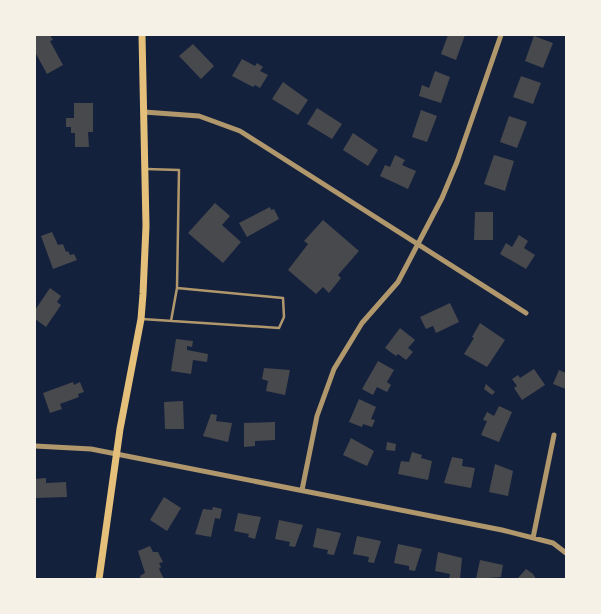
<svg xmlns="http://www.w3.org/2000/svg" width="601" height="614" viewBox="0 0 601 614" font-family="Jost,sans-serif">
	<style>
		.building { fill: #48494c }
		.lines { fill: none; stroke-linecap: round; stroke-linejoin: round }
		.service { stroke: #b1986c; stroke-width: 2.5 }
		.minor { stroke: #b1986c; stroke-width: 5 }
		.secondary { stroke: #e5c07b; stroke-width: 7 }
	</style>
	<rect width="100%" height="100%" fill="#14213d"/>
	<!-- building -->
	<path class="building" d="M39 35H50L53 40 50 41 63 65 47 74 35 52V37Z
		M448 35H465L456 60 441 54Z
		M534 36 553 43 543 68 525 61Z
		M193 44 214 66 201 79 179 56Z
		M242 59 255 66 257 63 263 67 260 71 268 75 260 88 255 85 253 87 232 76Z
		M435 71 450 77 441 103 419 96 422 85 429 88Z
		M521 76 541 83 533 104 513 97Z
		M283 82 308 100 298 115 272 99Z
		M74 103H93V132H88L89 147H75V133H71V127H66V118H74Z
		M317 108 342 124 332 139 307 124Z
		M421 110 437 116 427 142 412 137Z
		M509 116 527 122 517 148 500 142Z
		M353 133 378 150 368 166 343 150Z
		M395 155 405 160 402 165 416 171 408 189 380 176 385 165 390 167Z
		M494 155 514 161 505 191 484 184Z
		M215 203 230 216 222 225 241 242 223 263 188 233Z
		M270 207 271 210 274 209 279 219 247 237 239 223Z
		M475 212H493V240H474Z
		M323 220 359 251 338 275 341 278 329 293 323 287 316 294 288 270 308 244 304 241Z
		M52 232 58 245 63 244 66 252 68 251 70 255 74 254 77 260 53 269 41 236Z
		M519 235 528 241 524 248 535 255 526 269 500 254 506 243 512 247Z
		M50 288 61 296 57 302 61 305 46 327 35 319V310Z
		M450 303 459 322 436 333 433 326 426 329 420 317Z
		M480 323 505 340 487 367 464 354 474 338 472 337Z
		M400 328 415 340 408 348 413 352 406 360 398 354 396 356 385 348Z
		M176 339 193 341 192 347 187 346V350L208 354 207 362 193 360 191 374 171 371Z
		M378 361 394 370 387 382 391 385 387 392 377 387 373 395 362 389Z
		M264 368 290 370 285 395 266 391 268 381 262 379Z
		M534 369 545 385 522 400 514 388 517 386 512 379 518 375 520 378Z
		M559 370 566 373V389L553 384Z
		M73 382 74 385 80 382 84 392 78 394 79 397 60 404 62 409 50 413 43 393Z
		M486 384 495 392 492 395 484 389Z
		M359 399 376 407 371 419 375 420 372 427 363 424 362 427 349 422Z
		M183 401 184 429H165L164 402Z
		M499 406 512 412 499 442 481 435 487 421 483 420 487 412 494 416Z
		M211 414 217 415 216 421 232 423 228 442 203 436Z
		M275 422V440L255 441V446L244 447V423Z
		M351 438 374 451 367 466 343 455Z
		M387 442 396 444 395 451 386 450Z
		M412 452 422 455 421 458 432 461 428 480 398 474 401 461 409 462Z
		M452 457 463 459 462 466 475 468 471 488 444 483Z
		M495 464 513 471 508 496 489 492Z
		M46 478V483L66 482 67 497 35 498V479Z
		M164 497 181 508 167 531 150 520Z
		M213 507 222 509 220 519 215 518 211 537 195 534 203 509 212 510Z
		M238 513 261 517 255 539 248 537 249 534 234 531Z
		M279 520 303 525 295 547 289 546 290 542 275 539Z
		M317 528 341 533 334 555 327 554 328 550 313 547Z
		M357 536 381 541 374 563 368 562 369 557 353 554Z
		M398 544 422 549 415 571 409 570V566L394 563Z
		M150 546 153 552H158L163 562 159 563 161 567 159 569 164 579H141L140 576 145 573 138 551Z
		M438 552 462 558 460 579H449L450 574 435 571Z
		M480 560 503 565 501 577 476 579Z
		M526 569 533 574 536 579H517Z"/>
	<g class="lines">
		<!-- service -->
		<path class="service" d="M142 319 279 328 284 317 283 298 177 288 179 170 146 169
			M171 321 177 288"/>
		<!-- minor -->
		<path class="minor" d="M144 112 199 116 240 131 526 313
			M35 446 91 449 502 530 553 543 566 553
			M302 490 317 416 334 369 362 323 398 282 442 198 457 162 501 35
			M533 538 554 435"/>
		<!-- secondary -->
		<path class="secondary" d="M99 579 120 429 141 319 143 294 146 226 142 35"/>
	</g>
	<!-- border -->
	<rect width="601" height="614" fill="none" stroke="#f6f1e7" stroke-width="72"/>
</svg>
